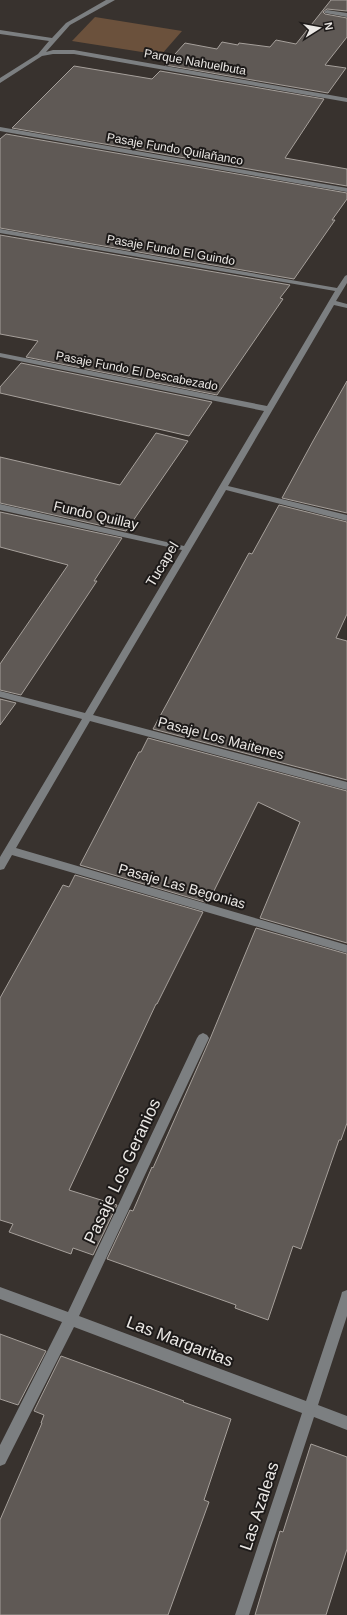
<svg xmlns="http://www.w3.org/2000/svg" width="347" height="1615" viewBox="0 0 347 1615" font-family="Arial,sans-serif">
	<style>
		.green { fill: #6b513c }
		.building { fill: #5f5955; stroke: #a6a09b }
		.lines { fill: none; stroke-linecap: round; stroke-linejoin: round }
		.minor { fill: #7c7f81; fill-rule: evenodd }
		.labels { text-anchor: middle; stroke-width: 4; stroke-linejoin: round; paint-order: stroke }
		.far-street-label { font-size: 12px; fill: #ebe8e5; stroke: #1d1a19 }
		.street-label { font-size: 14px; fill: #ebe8e5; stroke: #1d1a19 }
		.near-street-label { font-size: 17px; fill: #ebe8e5; stroke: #1d1a19 }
	</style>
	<rect width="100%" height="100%" fill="#38322e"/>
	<!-- green -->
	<path class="green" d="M95 17 182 31 161 55 72 41Z"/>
	<!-- building -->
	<path class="building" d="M331 0H347V11L327 9 323 12 325 14 347 18V37L325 65 346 68 328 93 165 65 185 43 217 49 222 42 238 45 239 43 270 47 276 40 296 44Z
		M74 66 152 79 160 71 324 99 285 158 347 169V186L12 128Z
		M6 134 347 193V199L332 220H335L294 279 0 228V139Z
		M0 235 290 285 280 298 283 299 217 395 26 357 38 341 0 334Z
		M21 363 212 402 189 436 0 393V387Z
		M347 381V513L282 498 313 441Z
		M156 433 188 441 126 531 0 503V457L120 485Z
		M279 505 347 522V614L336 638 347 641V780L153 729 249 553 252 554Z
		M0 512 122 538 94 581H97L21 695 0 690V664L68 565 0 547Z
		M0 699 16 703 0 725Z
		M148 738 347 791V943L260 918 300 822 258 802 208 903 80 865 139 752H141Z
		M75 875 203 912 157 1004H156L69 1190 117 1205 93 1255 73 1248 71 1254 9 1232 13 1224 0 1220V998L63 885 69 887Z
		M256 928 347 954V1123L341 1140H339L301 1249 293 1246 268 1320 235 1308 236 1305 107 1259 130 1210 133 1211 152 1167 153 1168 210 1039Z
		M0 1334 46 1351 18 1405 0 1399Z
		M61 1356 149 1388 184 1401 183 1402 231 1419 204 1500 209 1502 168 1615H0V1520L42 1423H41L44 1415 34 1411Z
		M311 1444 347 1457V1549L326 1615H255L280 1531 283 1532Z"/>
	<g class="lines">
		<!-- minor -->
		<path class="minor" d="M106 0H115L70 25 46 52 53 50H74L347 98V102L74 54H53L42 56 0 83V78L38 54 49 41 0 34V30L52 38 66 23Z
			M327 10 347 13V17L325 13 324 12Z
			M0 127 347 188V192L0 131Z
			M0 229 337 288 345 276 347 275V283L336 301 347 304V308L334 305 228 486 347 515V521L226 490 93 715 347 782V790L90 721 16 848 347 945V953L12 855 4 869 0 870V857L82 719 0 697V691L85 713 182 550 0 510V504L184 546 264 411 0 357V353L267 406 335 291 0 233Z
			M203 1033 207 1035 209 1038 79 1316 306 1401 341 1296 342 1292 347 1290V1316L318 1405 347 1416V1430L314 1417 249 1615H235L302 1413 74 1327 5 1464 0 1466V1445L62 1322 0 1299V1287L68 1312 197 1038 199 1035Z"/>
	</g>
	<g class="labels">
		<!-- far-street labels -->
		<g class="far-street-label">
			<text transform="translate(195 62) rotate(10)" y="4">Parque Nahuelbuta</text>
			<text transform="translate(175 149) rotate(10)" y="4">Pasaje Fundo Quilañanco</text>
			<text transform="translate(171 250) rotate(10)" y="4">Pasaje Fundo El Guindo</text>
			<text transform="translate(137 371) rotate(11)" y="4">Pasaje Fundo El Descabezado</text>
		</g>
		<!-- street labels -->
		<g class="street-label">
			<text transform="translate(96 515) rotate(13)" y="5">Fundo Quillay</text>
			<text transform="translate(162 564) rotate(-59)" y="5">Tucapel</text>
			<text transform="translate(221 738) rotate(15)" y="5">Pasaje Los Maitenes</text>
			<text transform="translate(182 886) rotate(16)" y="5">Pasaje Las Begonias</text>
		</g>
		<!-- near-street labels -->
		<g class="near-street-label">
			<text transform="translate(122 1171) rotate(-65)" y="6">Pasaje Los Geranios</text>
			<text transform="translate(180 1341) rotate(21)" y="6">Las Margaritas</text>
			<text transform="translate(259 1506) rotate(-72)" y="6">Las Azaleas</text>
		</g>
	</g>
	<!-- north arrow -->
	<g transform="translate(319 28) rotate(79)" stroke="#1d1a19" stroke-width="3" paint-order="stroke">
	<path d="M0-3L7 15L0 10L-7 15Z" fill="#ebe8e5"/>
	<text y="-6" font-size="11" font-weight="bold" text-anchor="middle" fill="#ebe8e5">N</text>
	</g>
</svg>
